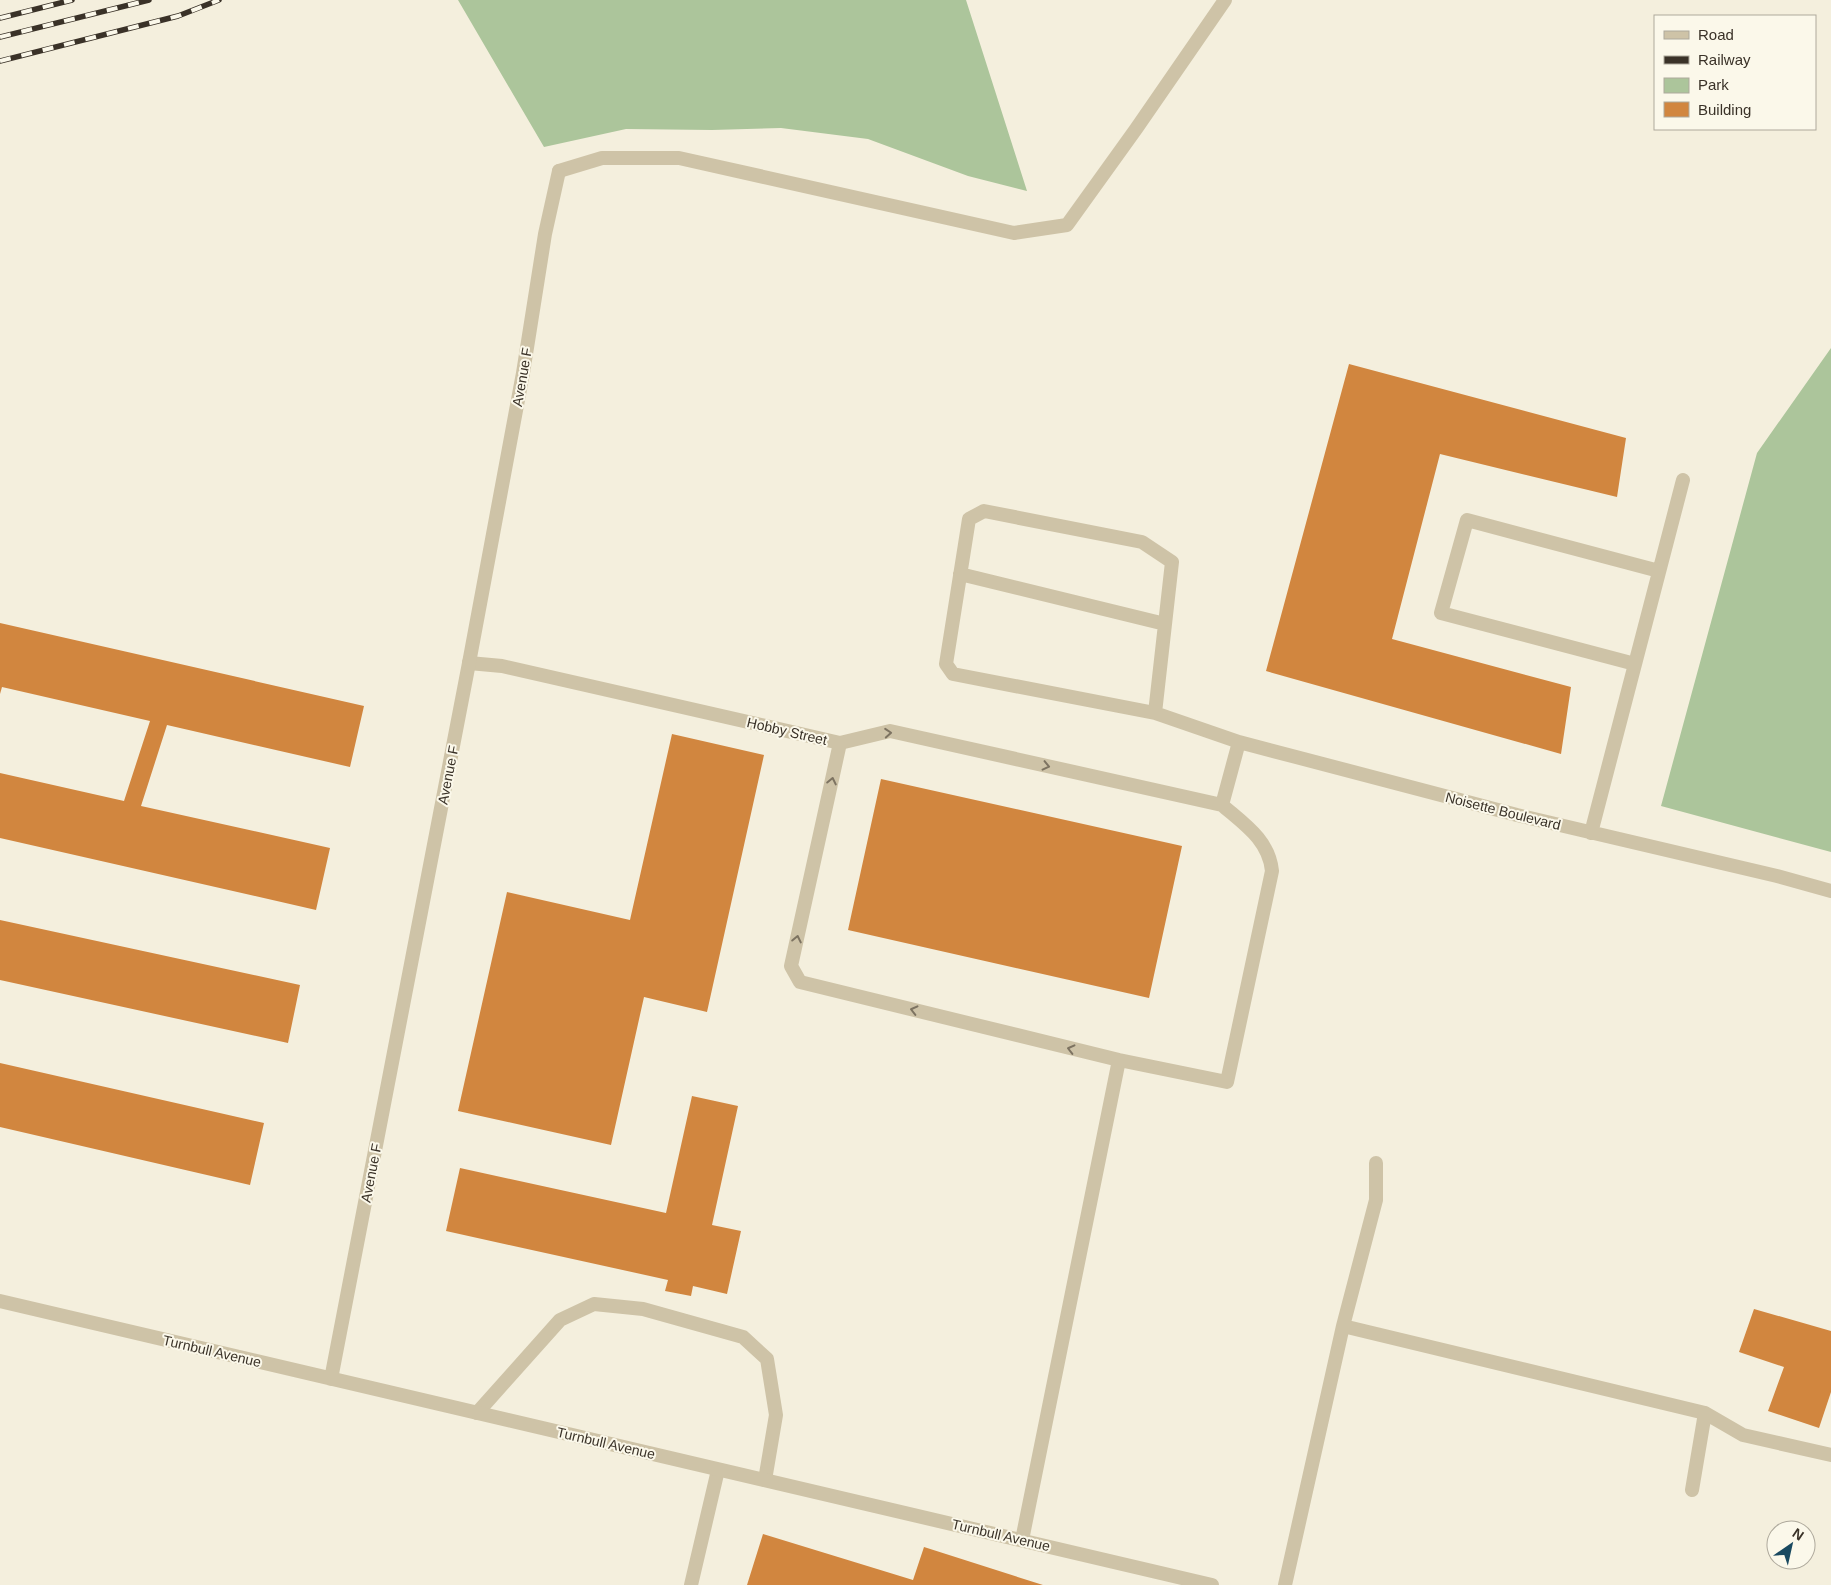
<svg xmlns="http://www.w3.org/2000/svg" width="1831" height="1585" viewBox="0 0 1831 1585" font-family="Arial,sans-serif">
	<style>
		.green { fill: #acc59b }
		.building { fill: #d1863f }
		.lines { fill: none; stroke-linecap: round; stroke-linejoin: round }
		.service { stroke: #cec3a7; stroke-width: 14 }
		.minor { stroke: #cec3a7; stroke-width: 14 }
		.rail-casing { stroke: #3a3228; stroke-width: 5.5 }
		.rail { stroke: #fbf8ea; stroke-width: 4; stroke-dasharray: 11; stroke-linecap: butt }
		.oneway { stroke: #7d7361 }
		.labels { text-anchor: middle; stroke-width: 4; stroke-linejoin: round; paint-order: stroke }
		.street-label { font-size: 14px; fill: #3a3228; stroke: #fbf8ea }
	</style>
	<rect width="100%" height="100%" fill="#f4efdd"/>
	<!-- green -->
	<path class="green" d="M458 0H966L1027 191 968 176 868 139 781 128 712 130 626 129 544 147Z
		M1831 348V852L1661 806 1757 453Z"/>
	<!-- building -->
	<path class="building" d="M1349 364 1626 438 1617 497 1440 454 1392 639 1571 687 1561 754 1266 671Z
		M0 623 364 706 350 767 167 725 141 806 330 848 316 910 0 838V773L124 801 150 721 2 687 0 694Z
		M672 734 764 755 707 1012 644 997 611 1145 458 1111 507 892 630 920Z
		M881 779 1182 846 1149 998 848 930Z
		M0 920 300 985 288 1043 0 980Z
		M0 1063 264 1123 250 1185 0 1127Z
		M692 1096 738 1106 712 1225 741 1231 727 1294 693 1286 691 1296 665 1291 668 1280 446 1231 460 1168 666 1213Z
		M1754 1309 1831 1331V1392L1819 1428 1768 1411 1784 1367 1739 1352Z
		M763 1534 913 1580 924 1547 1043 1585H747Z"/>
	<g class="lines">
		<!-- service -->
		<path class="service" d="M559 171 602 158H679L1014 233 1067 225 1136 129 1225 0
			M960 574 1165 624
			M469 663 502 666 840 743 890 731 1222 805C1244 824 1269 840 1272 871L1227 1082 1119 1060 800 982 791 966 840 743
			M1635 664 1441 613 1467 520 1659 571
			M1155 713 953 674 946 664 969 519 984 511 1142 542 1172 562 1155 713 1239 742
			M1222 805 1239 742 1517 815 1777 876 1831 891
			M1591 833 1683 480
			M1343 1326 1376 1200V1163
			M477 1413 560 1320 594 1304 643 1309 743 1337 767 1359 776 1415 765 1480
			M1692 1490 1705 1413
			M1022 1540 1119 1060
			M691 1585 718 1470
			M1285 1585 1343 1326 1705 1413 1743 1435 1831 1455"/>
		<!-- minor -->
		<path class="minor" d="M0 1301 1212 1585
			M331 1379 469 663 523 373 545 234 559 171"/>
		<defs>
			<path id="rail" d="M0 18 72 0
				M0 37 149 0
				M0 61 178 16 219 0"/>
		</defs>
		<!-- rail casing -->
		<use href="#rail" class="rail-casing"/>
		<!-- rail -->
		<use href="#rail" class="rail"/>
	</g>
	<!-- one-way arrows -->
	<defs><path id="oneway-chevron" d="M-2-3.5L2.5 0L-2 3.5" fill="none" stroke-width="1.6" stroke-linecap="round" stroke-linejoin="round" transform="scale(1.25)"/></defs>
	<g class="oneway">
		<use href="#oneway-chevron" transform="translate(888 733) rotate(-4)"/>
		<use href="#oneway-chevron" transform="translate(1046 766) rotate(13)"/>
		<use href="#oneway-chevron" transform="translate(832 781) rotate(-78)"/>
		<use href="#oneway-chevron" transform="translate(797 939) rotate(-78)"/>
		<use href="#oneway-chevron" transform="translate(914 1010) rotate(-166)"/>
		<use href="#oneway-chevron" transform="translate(1071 1049) rotate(-166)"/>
	</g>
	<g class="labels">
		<!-- street labels -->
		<g class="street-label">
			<text transform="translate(522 377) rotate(-80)" y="5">Avenue F</text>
			<text transform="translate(787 731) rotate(13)" y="5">Hobby Street</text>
			<text transform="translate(448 775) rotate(-79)" y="5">Avenue F</text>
			<text transform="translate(1503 811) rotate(14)" y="5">Noisette Boulevard</text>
			<text transform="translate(371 1173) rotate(-79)" y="5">Avenue F</text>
			<text transform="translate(212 1351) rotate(13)" y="5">Turnbull Avenue</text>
			<text transform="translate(606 1443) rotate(13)" y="5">Turnbull Avenue</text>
			<text transform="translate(1001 1535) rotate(13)" y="5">Turnbull Avenue</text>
		</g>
	</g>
	<!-- legend -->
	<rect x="1654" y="15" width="162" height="115" fill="#fbf8ea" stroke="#aea99c"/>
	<rect x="1664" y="31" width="25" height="8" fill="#cec3a7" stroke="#aea99c"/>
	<text x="1698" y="40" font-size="15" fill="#3a3228">Road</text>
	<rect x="1664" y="56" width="25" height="8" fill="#3a3228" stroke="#aea99c"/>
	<text x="1698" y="65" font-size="15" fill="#3a3228">Railway</text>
	<rect x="1664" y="78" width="25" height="15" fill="#acc59b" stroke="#aea99c"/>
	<text x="1698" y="90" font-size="15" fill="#3a3228">Park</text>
	<rect x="1664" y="102" width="25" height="15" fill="#d1863f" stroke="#aea99c"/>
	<text x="1698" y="115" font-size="15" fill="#3a3228">Building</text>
	<!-- north arrow -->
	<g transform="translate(1791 1545) rotate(34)"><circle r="24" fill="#fbf8ea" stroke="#aea99c"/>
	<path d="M0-4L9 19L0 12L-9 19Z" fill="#194960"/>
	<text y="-8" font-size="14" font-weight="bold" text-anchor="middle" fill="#3a3228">N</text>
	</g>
</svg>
